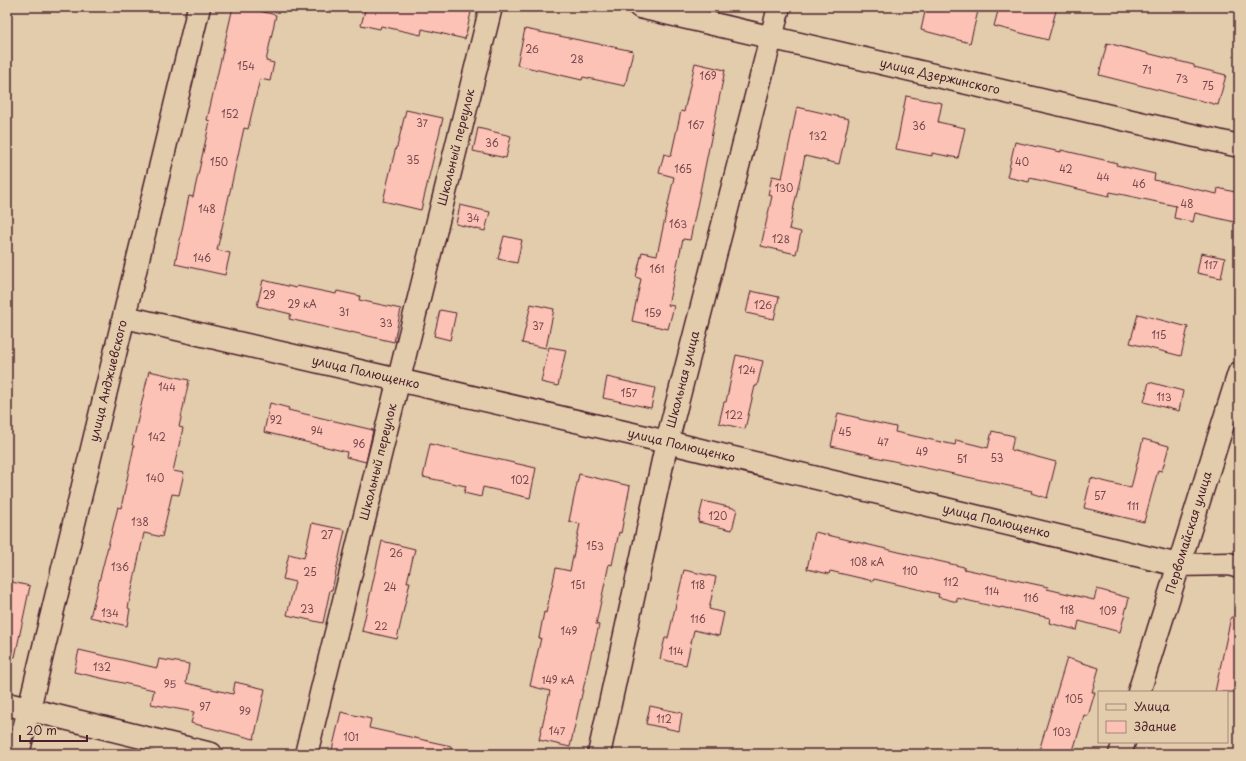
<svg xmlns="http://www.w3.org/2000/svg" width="1246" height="761" viewBox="0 0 1246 761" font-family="'Playpen Sans',sans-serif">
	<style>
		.building { fill: #fcc2b5; stroke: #4a1f2b }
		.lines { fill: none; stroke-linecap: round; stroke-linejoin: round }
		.minor-casing { stroke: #4a1f2b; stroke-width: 25 }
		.minor { stroke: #e3ccac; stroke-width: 22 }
		.labels { text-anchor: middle; stroke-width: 3.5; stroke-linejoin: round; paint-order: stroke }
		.number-label { font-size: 10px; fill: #76484e }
		.street-label { font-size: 12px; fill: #4a1f2b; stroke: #e3ccac }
	</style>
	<rect width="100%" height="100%" fill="#e3ccac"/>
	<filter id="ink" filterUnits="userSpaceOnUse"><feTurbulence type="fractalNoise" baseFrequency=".025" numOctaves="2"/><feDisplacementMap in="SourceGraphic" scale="8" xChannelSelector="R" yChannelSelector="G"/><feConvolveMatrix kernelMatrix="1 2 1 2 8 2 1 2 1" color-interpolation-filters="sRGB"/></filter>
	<g filter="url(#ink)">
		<!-- building -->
		<path class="building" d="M233 7H243L276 15 266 61 274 63 270 81 260 79 248 129 244 128 217 250 230 253 225 275 175 264 189 196 193 197 210 121 207 120Z
			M366 7H450L471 12 465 39 422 29 421 35 381 26 380 29 361 25Z
			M926 7H963L978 11 970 43 921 30Z
			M999 7H1057L1048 40 994 26Z
			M525 29 633 51 625 86 583 77 582 80 517 65Z
			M1107 43 1194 65V67L1226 75 1218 105 1099 75Z
			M695 63 725 70 690 240 683 239 668 305 674 306 668 329 632 321 641 279 636 277 642 252 657 255 674 177 659 173 664 154 671 156 681 111 684 112Z
			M906 96 942 103 938 122 965 128 958 158 932 153V156L896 149Z
			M797 107 849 119 839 164 805 156 789 229 801 232 796 254 761 246 772 196 768 195 772 176 782 178Z
			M406 110 443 118 421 210 383 201 396 147H397Z
			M478 128 511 136 506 158 473 151Z
			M1015 142 1061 152V150L1117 163 1116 165 1155 174 1154 180 1217 194 1218 188 1239 193V223L1195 213 1193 222 1174 218 1176 206 1110 192 1109 196 1030 178 1029 182 1007 177Z
			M460 205 490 212 485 231 456 224Z
			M504 236 522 240 517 263 498 259Z
			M1201 253 1225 258 1221 278 1197 273Z
			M263 280 296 288 297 286 336 294 337 291 360 296 359 300 401 309 394 342 351 332V333L289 319 291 314 257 306Z
			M751 291 779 297 774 319 746 313Z
			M531 304 554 309 546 348 522 343Z
			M440 310 456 313 450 340 434 336Z
			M1138 314 1188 327 1181 356 1130 343Z
			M549 347 566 350 558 386 541 382Z
			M736 355 763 361 757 386H755L745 429 719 423 724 402H726Z
			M149 371 189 380 179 427 183 428 173 471 184 473 179 495 172 494 162 537 144 533 128 608 130 609 127 626 90 617 118 507 121 508 134 446 132 445Z
			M607 377 655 388 651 408 603 398Z
			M1149 382 1183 391 1179 411 1144 402Z
			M270 403 289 408 288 410 373 430 366 462 346 457 347 452 264 432Z
			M838 413 859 418V419L896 427 895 432 955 445 956 440 988 448 992 431 1014 436 1011 450 1056 462 1047 498 1031 493 1032 491 889 460 870 456V455L831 446Z
			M1143 439 1169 446 1162 471 1158 470 1144 522 1084 508 1091 478 1131 488Z
			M430 444 536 468 530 498 483 487 481 497 464 493 466 486 423 477Z
			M579 474 630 486 621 533 619 532 612 565 609 564 596 624 599 625 593 650H592L570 747 539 740 550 691 530 686 541 638H539L544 612 546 613 556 568 570 571 580 524 569 521Z
			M703 501 737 509 732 530 698 522Z
			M312 523 345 530 332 590H330L323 623 287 615 295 582 283 579 289 554 304 558Z
			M815 532 903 553 964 567V569L1048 587 1047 589 1094 600 1097 589 1129 598 1120 632 1079 621 1077 630 1049 623 1050 618 1001 607 1000 608 957 598V602L938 597 939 594 874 579 873 581 830 571 829 574 807 569Z
			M382 541 415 549 407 582H410L397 639 362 631Z
			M684 570 716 577 709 609 724 613 719 636 694 630 686 665 660 659 665 638H668Z
			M7 581 30 586 15 657 7 656Z
			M1231 617 1239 618V692H1215Z
			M79 650 157 668 159 659 189 664 186 683 233 694 235 682 265 689 254 739 191 723 194 712 151 704 154 690 74 672Z
			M1067 658 1099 668 1092 692H1095L1088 716 1084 715 1072 754H1038Z
			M650 706 682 713 679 731 646 724Z
			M341 712 371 719 369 728 451 746 450 754H331Z"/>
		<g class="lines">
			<defs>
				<g id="minor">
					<path id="s1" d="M640 7 1239 146"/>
					<path id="s2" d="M125 317 667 442 1178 565 1229 564 1239 567"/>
					<path id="s3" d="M1139 692 1239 373"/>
					<path d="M7 704 211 754"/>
					<path id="s4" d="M18 754 199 7"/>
					<path id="s5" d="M306 754 491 7"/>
					<path id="s6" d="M599 754 667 442 779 7"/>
					<path d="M1120 754 1124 742"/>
				</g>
			</defs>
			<!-- minor casing -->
			<use href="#minor" class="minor-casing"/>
			<!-- minor -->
			<use href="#minor" class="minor"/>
		</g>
	</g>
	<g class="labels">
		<!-- number labels -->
		<g class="number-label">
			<text x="532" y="53">26</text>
			<text x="577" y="63">28</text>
			<text x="246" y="70">154</text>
			<text x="1147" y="74">71</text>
			<text x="708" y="80">169</text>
			<text x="1182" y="83">73</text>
			<text x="1208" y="90">75</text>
			<text x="230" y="118">152</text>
			<text x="422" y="127">37</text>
			<text x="696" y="129">167</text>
			<text x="919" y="130">36</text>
			<text x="818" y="140">132</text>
			<text x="492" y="147">36</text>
			<text x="413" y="164">35</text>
			<text x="219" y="166">150</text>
			<text x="1022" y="166">40</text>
			<text x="683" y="173">165</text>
			<text x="1066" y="173">42</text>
			<text x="1103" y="181">44</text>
			<text x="1139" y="188">46</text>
			<text x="784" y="192">130</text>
			<text x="1187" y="208">48</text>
			<text x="207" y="213">148</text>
			<text x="473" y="222">34</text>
			<text x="678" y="228">163</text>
			<text x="781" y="243">128</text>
			<text x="202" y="262">146</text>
			<text x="1211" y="269">117</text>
			<text x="657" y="273">161</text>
			<text x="269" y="299">29</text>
			<text x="302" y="308">29 кА</text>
			<text x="763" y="309">126</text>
			<text x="344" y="316">31</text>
			<text x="653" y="317">159</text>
			<text x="386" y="327">33</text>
			<text x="538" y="330">37</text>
			<text x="1159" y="339">115</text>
			<text x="747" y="374">124</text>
			<text x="167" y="391">144</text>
			<text x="629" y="397">157</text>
			<text x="1164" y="401">113</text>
			<text x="734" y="419">122</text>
			<text x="276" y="424">92</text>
			<text x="317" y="435">94</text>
			<text x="845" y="436">45</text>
			<text x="157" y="441">142</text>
			<text x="883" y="446">47</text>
			<text x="359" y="448">96</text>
			<text x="922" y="456">49</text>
			<text x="997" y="462">53</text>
			<text x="962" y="463">51</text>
			<text x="155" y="482">140</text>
			<text x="520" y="484">102</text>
			<text x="1100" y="500">57</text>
			<text x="1133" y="510">111</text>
			<text x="718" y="520">120</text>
			<text x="140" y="526">138</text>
			<text x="327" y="539">27</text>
			<text x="595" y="550">153</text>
			<text x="396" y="557">26</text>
			<text x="867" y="566">108 кА</text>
			<text x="120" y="571">136</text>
			<text x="910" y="575">110</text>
			<text x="310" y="576">25</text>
			<text x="951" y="586">112</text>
			<text x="578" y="589">151</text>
			<text x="698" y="589">118</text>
			<text x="390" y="591">24</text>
			<text x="992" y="595">114</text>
			<text x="1031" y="602">116</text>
			<text x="307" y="613">23</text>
			<text x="1067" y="614">118</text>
			<text x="1108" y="615">109</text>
			<text x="110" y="617">134</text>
			<text x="698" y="623">116</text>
			<text x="381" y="630">22</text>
			<text x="569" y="635">149</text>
			<text x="676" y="655">114</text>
			<text x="102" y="671">132</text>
			<text x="558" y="684">149 кА</text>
			<text x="170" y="688">95</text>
			<text x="1074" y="703">105</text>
			<text x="205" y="711">97</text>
			<text x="245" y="715">99</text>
			<text x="664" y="723">112</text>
			<text x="557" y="735">147</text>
			<text x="1062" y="736">103</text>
			<text x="351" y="741">101</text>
		</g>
		<!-- street labels -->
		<g class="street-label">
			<text dy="4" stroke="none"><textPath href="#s1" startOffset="308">улица Дзержинского</textPath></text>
			<text dy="4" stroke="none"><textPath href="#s5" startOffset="625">Школьный переулок</textPath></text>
			<text dy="4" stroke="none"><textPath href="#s2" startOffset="247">улица Полющенко</textPath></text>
			<text dy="4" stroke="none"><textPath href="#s6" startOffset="384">Школьная улица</textPath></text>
			<text dy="4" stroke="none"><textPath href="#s4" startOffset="384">улица Анджиевского</textPath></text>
			<text dy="4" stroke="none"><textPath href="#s2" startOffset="571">улица Полющенко</textPath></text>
			<text dy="4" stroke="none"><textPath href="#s5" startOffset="301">Школьный переулок</textPath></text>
			<text dy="4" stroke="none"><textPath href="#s2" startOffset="895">улица Полющенко</textPath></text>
			<text dy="4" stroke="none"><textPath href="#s3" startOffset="167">Первомайская улица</textPath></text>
		</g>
	</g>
	<!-- margin -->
	<rect width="1246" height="761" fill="none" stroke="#e3ccac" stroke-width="24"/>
	<rect x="12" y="12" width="1222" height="737" fill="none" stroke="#4a1f2b" stroke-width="1.5" filter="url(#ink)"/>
	<!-- legend -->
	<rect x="1098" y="691" width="130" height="52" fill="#e3ccac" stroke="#a68778"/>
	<rect x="1106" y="704" width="20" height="6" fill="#e3ccac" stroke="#a68778"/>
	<text x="1134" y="711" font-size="12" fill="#4a1f2b">Улица</text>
	<rect x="1106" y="721" width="20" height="12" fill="#fcc2b5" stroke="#a68778"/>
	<text x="1134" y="731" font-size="12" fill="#4a1f2b">Здание</text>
	<!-- scale -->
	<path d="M20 735v6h67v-6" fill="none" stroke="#4a1f2b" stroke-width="2"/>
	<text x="26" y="735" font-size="12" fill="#4a1f2b" stroke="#e3ccac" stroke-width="3" paint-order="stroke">20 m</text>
</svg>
